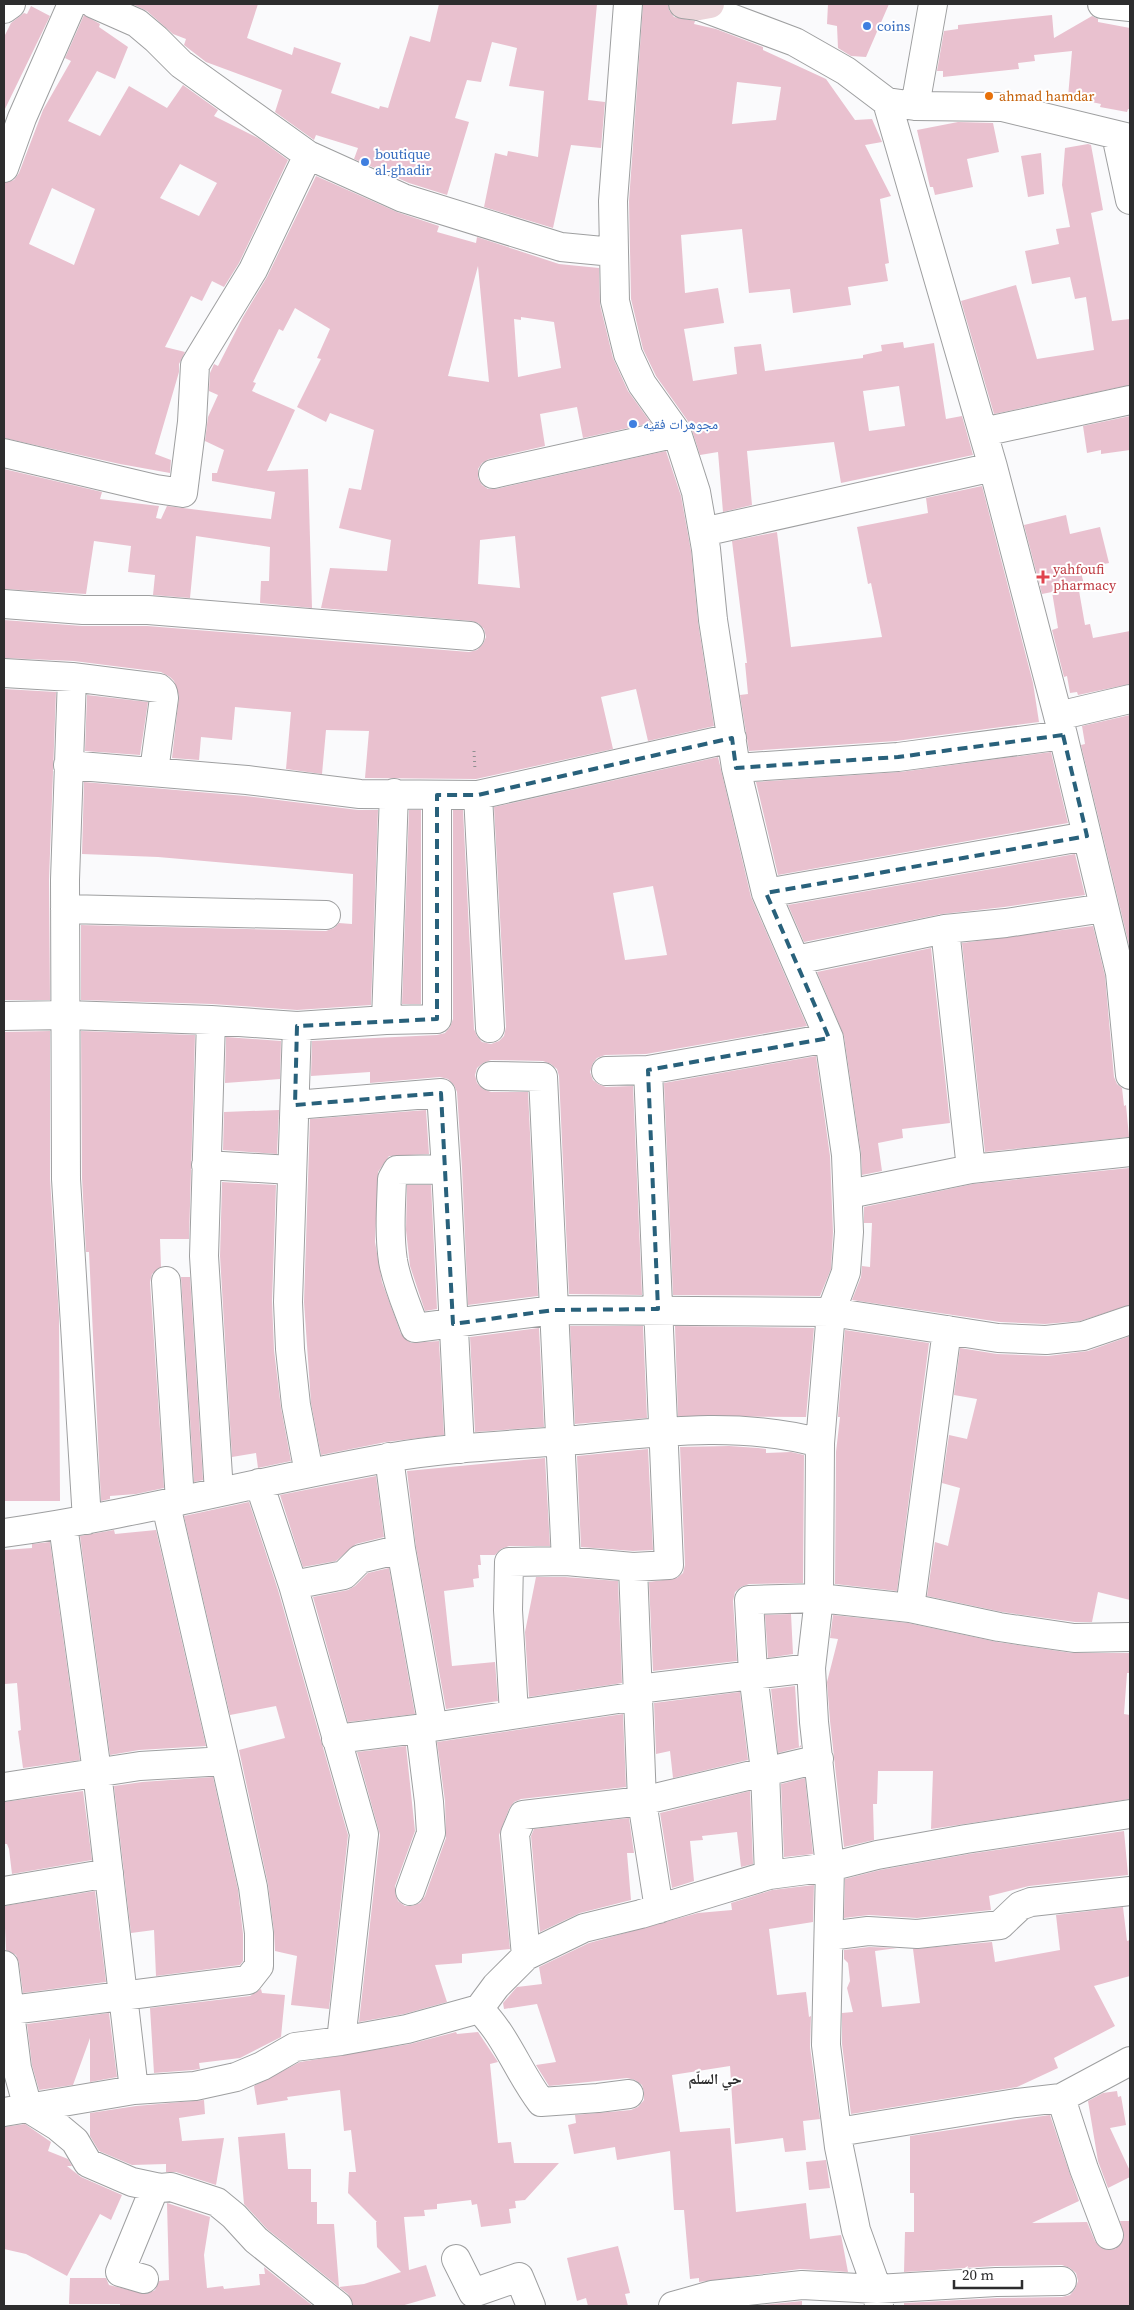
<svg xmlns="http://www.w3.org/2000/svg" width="1134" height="2310" viewBox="0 0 1134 2310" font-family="'Source Serif 4','Noto Naskh Arabic',serif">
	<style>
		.building { fill: #e9c1cf; fill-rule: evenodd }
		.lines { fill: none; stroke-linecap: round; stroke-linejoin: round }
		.street-casing { stroke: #9e9fa0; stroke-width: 30 }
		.secondary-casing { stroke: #9e9fa0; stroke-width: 30 }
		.path { stroke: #8f8f90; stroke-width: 3; stroke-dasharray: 1 4; stroke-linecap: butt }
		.street { stroke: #fff; stroke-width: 28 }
		.secondary { stroke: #ecd5da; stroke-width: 28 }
		.marked { fill: none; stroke: #29617b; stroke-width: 4; stroke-dasharray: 10 6; stroke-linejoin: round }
		.shop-dot { fill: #3f7fe0; stroke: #fff; stroke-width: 2 }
		.food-dot { fill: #e8710a; stroke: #fff; stroke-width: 2 }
		.health-dot { fill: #e0444e; stroke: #fff; stroke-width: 2 }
		.labels { text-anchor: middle; stroke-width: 4; stroke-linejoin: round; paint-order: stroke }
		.shop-label { font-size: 14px; fill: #366cbe; stroke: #fff; text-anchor: start }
		.food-label { font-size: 14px; fill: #c56008; stroke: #fff; text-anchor: start }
		.health-label { font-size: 14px; fill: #be3a42; stroke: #fff; text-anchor: start }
		.neighbourhood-label { font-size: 15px; font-weight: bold; fill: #2d2d2e; stroke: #fff }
	</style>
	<rect width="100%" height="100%" fill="#fafafc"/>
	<!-- building -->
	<path class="building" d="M132 4H258L247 38 292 55 294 47 341 63 331 93 379 109 380 106 388 108 410 36 430 42 439 4H597L588 100 605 102 601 148 571 145 553 228 484 207 495 153 507 156 508 151 538 157 544 91 509 86 517 48 492 42 481 82 467 80 455 118 469 122 447 195 409 183 354 159 358 148 316 135 314 140 275 112 282 90 206 62 184 45 186 39 173 34 147 11Z
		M643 4H668L669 10 674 17 695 21 694 24 716 29 763 47V50L826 79 855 120 872 119 882 142 865 145 891 196 880 199 889 263 885 264 888 281 848 287 851 305 793 313 790 289 749 293 742 229 681 235 685 293 718 288 724 323 684 329 693 381 737 374 734 347 761 344 765 371 863 358V355L882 351 881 345 903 342 904 348 934 343 946 419 962 416 973 455 841 483 834 442 747 451 752 505 723 512 718 452 700 455 690 424 656 376 643 349 631 299 629 201ZM737 82 781 87 776 120 732 124ZM899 386 905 426 869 431 863 391Z
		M828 4H889L866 57 851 56 838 48 837 26 827 24Z
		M31 6 50 16 4 111V37L11 23 24 13 27 14Z
		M84 15 100 24 99 27 128 47 115 79 97 71 68 121 100 136 129 86 167 108 183 85 218 110 214 116 258 138 288 160 239 263 224 287 212 281 202 301 191 296 165 347 185 352 179 364V372L155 454 171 460 170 473 120 464 4 438V183L14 180 19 173 43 110 71 61 65 58ZM180 164 217 183 199 216 160 198ZM52 188 95 209 74 265 29 244Z
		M1052 15 1054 38 1092 16 1098 19V22L1130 28V109H1128L1127 112 1100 107 1101 104 1068 97 1072 51 1034 55 1035 61 1018 63 1019 69 943 77V71H937L944 31 958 29V25Z
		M958 122 993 123 999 152 967 159 973 187 935 195 933 187H930L917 130Z
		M1088 144 1091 145 1103 210 1091 213 1112 321 1130 319V385L994 414 961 301 1016 285 1037 359 1094 350 1086 297 1075 299 1070 277 1032 284 1025 251 1059 244 1056 229 1070 227 1062 185 1065 148Z
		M1041 153 1044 194 1028 197 1021 156Z
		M316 176 397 212 439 226 437 232 476 243 477 237 559 264 599 268 600 305 613 358 628 391 651 423 583 438 577 407 540 414 545 446 489 459 482 463 478 469V478L482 485 488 489H496L666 451 681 496 691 551 698 622 714 726 648 741 636 689 601 697 613 749 476 779 365 778 369 731 326 730 322 774 286 769 291 712 235 707 232 740 201 737 199 760 172 758 179 696 174 681 170 677 161 672 74 661 4 658V620L82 626H147L469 652 477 650 483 644 486 637 484 629 478 623 472 621 321 608 330 568 387 571 391 540 339 528 349 488 361 490 374 430 330 413 326 422 297 407 321 359 317 358 330 329 295 308 283 331 279 329 253 382 256 383 252 391 295 410 267 471 308 469 312 608 260 603 261 581H269L270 547 196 536 190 598 153 595 155 575 128 572 131 546 94 541 86 594 4 589V469L102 492 100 499 159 506 156 518 161 519 167 506 271 519 275 492 212 481V473H217L224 450 205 441 208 417 218 395 209 391 210 373 214 364 218 366 243 317 267 277ZM478 266 489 382 448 376ZM521 317 554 322 561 368 518 377 514 319 521 320ZM515 536 520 588 478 584 480 540Z
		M1130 416V450L1101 454V450L1087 453 1083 426Z
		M982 486 1033 683 1039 722 896 741 749 751 740 695 748 694 745 663H747L732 541 777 532 791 647 882 637 871 583 868 584 857 527 928 513 926 498Z
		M1066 515 1070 534 1100 527 1109 563 1080 569 1084 584 1078 585 1085 625 1090 624 1093 638 1130 631V684L1078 695 1077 692 1070 693 1067 676 1064 677 1052 630 1058 628 1052 592 1042 594 1024 525Z
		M4 689 56 692 49 880 50 1000H4Z
		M87 695 148 702 140 755 85 751Z
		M1130 715V949L1081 745 1085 744 1082 726Z
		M1051 752 1068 823 778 875 756 782 900 772Z
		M718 757 751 897 807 1026 646 1054 605 1055 597 1058 593 1063 590 1072 593 1080 598 1084 606 1087 633 1086 642 1295 569 1294 559 1076 557 1069 551 1064 543 1061 491 1060 483 1063 477 1068 475 1075 477 1083 483 1089 491 1092H528L538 1296 468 1305 462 1168 457 1092 454 1085 448 1079 440 1077 370 1083V1072L311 1076 312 1041 437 1035 445 1033 450 1027 453 1019V810H463L474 1029 477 1036 482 1042 491 1044 499 1041 504 1036 506 1027 494 807ZM653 886 667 955 625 960 613 893Z
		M84 782 245 796 358 810H378L371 1005 297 1010 212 1004 81 1000V925L326 931 334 928 339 923 352 924 353 874 158 857 82 854Z
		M409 810H421V1004H402Z
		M1075 854 1085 895 1004 907 942 914 804 942 788 905Z
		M1093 926 1105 976 1114 1077 1117 1084 1122 1088 1124 1106 1126 1105 1129 1137 985 1152 962 943Z
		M931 948 950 1123 902 1129 903 1138 878 1143 882 1171 862 1175 861 1153 844 1036 817 972Z
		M50 1031V1179L59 1316 60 1501H4V1032Z
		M81 1031 195 1035 189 1239H160L161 1267 152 1274 150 1282 164 1488 136 1494 110 1496V1499L101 1501 89 1252H86L82 1178Z
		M226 1037 281 1041 280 1079 225 1083Z
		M816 1056 830 1156 833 1232 831 1269 820 1296 673 1295 664 1083Z
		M279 1110 277 1154 223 1150 224 1112Z
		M426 1110 429 1154 389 1156 378 1172 375 1242 382 1282 401 1334 411 1343 439 1341 444 1435 386 1442 321 1455 311 1403 304 1302 310 1119Z
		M1129 1168 1130 1305 1080 1321 1045 1324 1000 1322 852 1300 861 1277 862 1266 870 1267 872 1223H864V1207L973 1184Z
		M222 1182 276 1185 272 1301 274 1350 281 1408 291 1461 258 1468 256 1453 232 1457 220 1256Z
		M407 1185H431L437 1309 425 1311 410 1266 406 1230Z
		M181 1277H190L203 1480 194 1482Z
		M570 1326H643L647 1418 575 1424Z
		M675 1326 814 1328 806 1417 678 1416Z
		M539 1328 544 1427 475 1432 470 1337Z
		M845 1330 929 1343 897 1591 835 1584 836 1452 840 1417H838Z
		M1130 1336V1600L1098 1592 1092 1622H1075L1002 1612 927 1596 935 1542 948 1546 960 1488 942 1483 949 1435 967 1439 977 1399 954 1395 960 1348 997 1354 1048 1356 1088 1351Z
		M729 1446 758 1448 766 1449V1453L791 1452 804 1455 803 1583 749 1584 741 1587 735 1592 733 1601 737 1661 653 1671 649 1582 677 1578 683 1573 685 1565 680 1447Z
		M648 1449 653 1550 633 1551 581 1547 577 1456Z
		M545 1458 550 1546H509L501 1549 495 1555H480L481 1565H478L479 1578 473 1579 474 1587 444 1591 452 1666 495 1662 498 1701 446 1709 416 1547 407 1471Z
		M376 1476 384 1537 356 1544 336 1561 303 1567 280 1495Z
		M249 1502 278 1590 348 1835 329 2009 291 2005 297 1956 275 1951 274 1931 268 1884 239 1750 285 1738 276 1706 230 1715 184 1516Z
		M114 1530 115 1534 156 1530 206 1746 139 1750 110 1755 80 1536Z
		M50 1542 80 1760 23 1768 18 1731 21 1730 17 1683 5 1684 4 1669V1550L32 1548V1544Z
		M389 1568 415 1714 348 1722 313 1597 348 1590 355 1586 368 1573Z
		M536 1577H565L618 1581 622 1683 529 1697 525 1632Z
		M791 1614 793 1654 768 1658 765 1615Z
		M833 1615 908 1623 997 1642 1072 1653H1130V1673H1127L1124 1714 1130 1715V1799L931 1829 933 1771H878L877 1804H873L874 1840 844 1847 830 1721 827 1682 838 1639 830 1638Z
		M795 1686 799 1747 801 1745V1747L778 1753 771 1689Z
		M740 1692 748 1760 673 1778 670 1751 656 1754 654 1703Z
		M623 1714 626 1787 521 1799 514 1802 509 1809 499 1835 510 1949 462 1954V1963L435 1965 447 2002 404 2014 359 2022 380 1835 357 1752 406 1746 415 1831 395 1886V1893L398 1901 405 1906H412L420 1903 425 1896 446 1838 445 1801 437 1742Z
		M213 1777 238 1890 243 1934V1961L240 1965 156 1976 154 1930 131 1933 114 1786 142 1782Z
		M805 1778 813 1854 784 1857 781 1784Z
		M83 1791 92 1860 12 1874 9 1849 7 1844H4V1802Z
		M750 1791 753 1864 741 1867 737 1832 702 1836 703 1840 690 1841 694 1881 672 1888 660 1813Z
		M629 1818 634 1853H627L631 1900 580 1913 540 1932 531 1836 534 1829Z
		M1124 1831 1128 1875 1029 1886 989 1896 991 1910 917 1918 869 1915 844 1918 845 1879 880 1870 969 1854Z
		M814 1885 813 1922 769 1929 777 1995 806 1992 809 2017 811 2016 810 2047 820 2119 803 2121 806 2150 785 2152 783 2138 735 2144 730 2066 672 2075 680 2132 730 2128 736 2212 806 2203 810 2239 841 2235 848 2272 800 2269 699 2282V2278L690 2279 684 2210H674L670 2151 617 2160 615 2147 574 2154 568 2125 576 2123 575 2115 631 2110 638 2107 644 2100V2092L642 2085 635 2080 627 2078 549 2086 536 2065 556 2062 537 2004 504 2009 503 2003 517 1987 542 1984 539 1967 589 1943 698 1913 732 1910 731 1903 772 1890Z
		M95 1891 106 1982 23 1993 19 1963 16 1955 6 1950 4 1906Z
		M1123 1907 1127 1941 1130 1940V1976L1094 1986 1115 2026 1054 2058 1058 2068 1017 2087 851 2114 842 2044V2013L853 2012 847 1988 850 1981 848 1963 844 1959V1950L869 1947 897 1948 875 1951 882 2007 920 2003 913 1949 992 1942 995 1962 1060 1950 1056 1915Z
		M261 1989 262 1993 285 1995 281 2037 240 2058 199 2063 200 2069 193 2070 154 2073 150 2008 250 1996Z
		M109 2013 117 2077 90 2082V2038L73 2085 39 2090 32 2065 27 2024Z
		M456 2032 457 2034 478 2032 498 2062 490 2064 498 2143 511 2142 514 2163H559L525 2200 515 2201 516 2208 509 2209 511 2223 481 2227 477 2204 472 2205 471 2200 437 2204V2209L424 2210 425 2216 404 2217 409 2270 426 2265 436 2296 401 2306H353L348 2294 339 2287 364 2284 401 2272 377 2247 376 2222H377L348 2193 349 2172H356L351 2130 344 2131 340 2090 287 2097 288 2100 257 2105 254 2086 300 2062 410 2044Z
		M1117 2091 1118 2097 1121 2096 1126 2125 1110 2128 1130 2171V2177L1108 2188 1098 2161 1088 2101 1103 2093Z
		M204 2100 205 2114 179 2118 182 2141 224 2138 216 2185 176 2172H166V2164L132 2165 99 2151 90 2136V2113L136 2106Z
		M1050 2115 1079 2201 1032 2223 1087 2222 1095 2241 1100 2247 1107 2250 1115 2249 1121 2244 1124 2237 1120 2221H1130V2306H904V2303L997 2298 1062 2297 1070 2295 1075 2289 1078 2281 1076 2273 1070 2268 1062 2265 995 2266 904 2272 905 2232H914V2193H910V2136Z
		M25 2124 51 2142 48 2151 68 2159 72 2166H67L81 2177 122 2195 111 2220 100 2214 67 2276 26 2254 4 2249V2127Z
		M285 2133 288 2169H311V2202H317V2224H334L339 2287 267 2229 244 2204 238 2137Z
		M826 2160 830 2188 809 2190 806 2162Z
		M167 2203 210 2217 204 2255 207 2288 223 2286 224 2289 260 2285 259 2274H265L264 2267 313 2306H120V2304H69L70 2278H106L109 2285 147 2294 155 2290 159 2281 169 2280Z
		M618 2246 630 2293 625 2294 628 2306H588L586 2298 577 2301 567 2258Z
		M802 2301V2306H752Z"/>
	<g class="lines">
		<defs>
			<path id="street" d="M94 4 137 23 156 39 181 64 308 155 403 198 561 247 613 252
				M628 4 613 201 615 301 628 354 642 384 677 433 696 492 706 549 713 620 736 768 766 893 829 1038 846 1155 849 1232 846 1272 831 1312 820 1443 819 1598 811 1668 814 1722 830 1867 826 2045 839 2147 856 2230 877 2289 879 2306
				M1102 4 1130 7
				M699 6 795 42 846 71 887 102 915 106 1002 107 1130 138
				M4 9 11 4
				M887 102 993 467 1063 735 1120 973 1130 1075
				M915 106 933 4
				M1116 135 1130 200
				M4 168 22 118 72 4
				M983 432 1130 400
				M4 453 156 489 183 493 192 422 195 365 253 270 308 155
				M493 474 677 433
				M703 532 993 467
				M4 604 83 610H148L470 636
				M4 673 72 677 159 688 163 692 164 698 154 771
				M72 677 65 880 66 1179 87 1520
				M1058 716 1130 699
				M68 765 247 780 360 794 478 795 732 738
				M736 768 898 757 1063 735
				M478 795 490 1028
				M766 893 1087 836
				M65 909 326 915
				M796 960 945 929
				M4 1016 67 1015 211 1020 297 1026 386 1020 437 1019V795
				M211 1020 204 1256 219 1492
				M386 1020 394 793
				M297 1026 288 1302 290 1349 296 1405 309 1473
				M606 1071 648 1070 829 1038
				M491 1076 543 1077 566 1561
				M295 1105 441 1093 446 1169 460 1449
				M206 1165 291 1170
				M446 1169 397 1170 392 1179C391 1206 389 1234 393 1261 397 1284 407 1306 415 1328L554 1310 831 1312 998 1338 1046 1340 1083 1336 1130 1320
				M971 1169 945 929 1006 923 1104 908
				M849 1194 971 1169 1130 1152
				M166 1281 180 1501
				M259 1483 293 1585 364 1834 341 2041
				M63 1525 97 1772 134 2090
				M4 1533C133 1515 258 1481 387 1458 449 1447 513 1445 577 1440 658 1432 740 1421 820 1443
				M401 1549 433 1727
				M633 1567 642 1801 659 1909
				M293 1585 344 1575 360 1559 401 1549 389 1457
				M910 1608 947 1330
				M638 1689 811 1668
				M514 1714 508 1610 509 1562 566 1561 633 1567 669 1565 648 1070
				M336 1739 433 1727 638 1696
				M4 1787 140 1766 225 1761 166 1505
				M769 1875 765 1771 753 1673 749 1600 819 1598 910 1608 999 1627 1074 1638 1130 1637
				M4 1891 109 1873
				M410 1891 431 1833 429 1802 420 1729
				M829 1936 868 1931 917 1934 1000 1925 1020 1906 1031 1902 1130 1891
				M526 1956 515 1834 523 1815 642 1801 819 1759
				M4 1965 17 2068 28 2108 57 2126 75 2141 88 2163 132 2182 160 2188 171 2187 217 2202 234 2216 256 2240 338 2306
				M479 2009C506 2035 518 2072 541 2102L598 2098 629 2094
				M11 2010 248 1980 259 1966V1933L253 1887 225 1761
				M1061 2098 1084 2169 1109 2235
				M4 2112 134 2090 195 2086 236 2077 262 2066 295 2047 341 2041 407 2029 479 2009 496 1986 526 1956 584 1928 641 1914 769 1875 830 1867 877 1855 966 1839 1130 1814
				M838 2132 1016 2103 1061 2098 1130 2061
				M456 2259 473 2293 519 2277 531 2306
				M144 2279 120 2272 155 2187
				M673 2306 712 2295 802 2285 877 2289 996 2282 1062 2281"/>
			<path id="secondary" d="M683 4 699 6 710 4"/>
		</defs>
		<!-- street casing -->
		<use href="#street" class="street-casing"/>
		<!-- secondary casing -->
		<use href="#secondary" class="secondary-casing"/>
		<!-- path -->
		<path class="path" d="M474 751 475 770"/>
		<!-- street -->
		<use href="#street" class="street"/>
		<!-- secondary -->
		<use href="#secondary" class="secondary"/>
	</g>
	<!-- marked area -->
	<path class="marked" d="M1063 735 1087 836 766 893 829 1038 648 1070 658 1309 554 1310 453 1324 441 1093 295 1105 297 1026 437 1019V795H478L732 738 736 768 898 757Z"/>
	<!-- markers -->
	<g class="shop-dot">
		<circle cx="867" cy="26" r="5"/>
		<circle cx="365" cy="162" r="5"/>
		<circle cx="633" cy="424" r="5"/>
	</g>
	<circle class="food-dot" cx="989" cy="96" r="5"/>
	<path class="health-dot" d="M1040.5 569.5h5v5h5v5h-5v5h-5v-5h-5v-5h5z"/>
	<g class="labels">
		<!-- shop labels -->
		<g class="shop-label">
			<text x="877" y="31">coins</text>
			<text x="375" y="159">boutique<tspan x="375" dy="16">al-ghadir</tspan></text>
			<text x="643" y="429">مجوهرات فقيه</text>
		</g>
		<!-- food labels -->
		<g class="food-label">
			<text x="999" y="101">ahmad hamdar</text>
		</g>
		<!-- health labels -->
		<g class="health-label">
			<text x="1053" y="574">yahfoufi<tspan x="1053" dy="16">pharmacy</tspan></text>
		</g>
		<!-- neighbourhood labels -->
		<g class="neighbourhood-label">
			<text x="715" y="2084">حي السلّم</text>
		</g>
	</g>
	<!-- border -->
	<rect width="1134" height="2310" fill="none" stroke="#2d2d2e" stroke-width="10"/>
	<!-- scale -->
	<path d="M954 2280v8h68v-8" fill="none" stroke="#2d2d2e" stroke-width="2.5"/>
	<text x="962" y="2280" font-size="15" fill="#2d2d2e" stroke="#ffffff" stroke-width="4" paint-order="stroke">20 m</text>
</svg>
